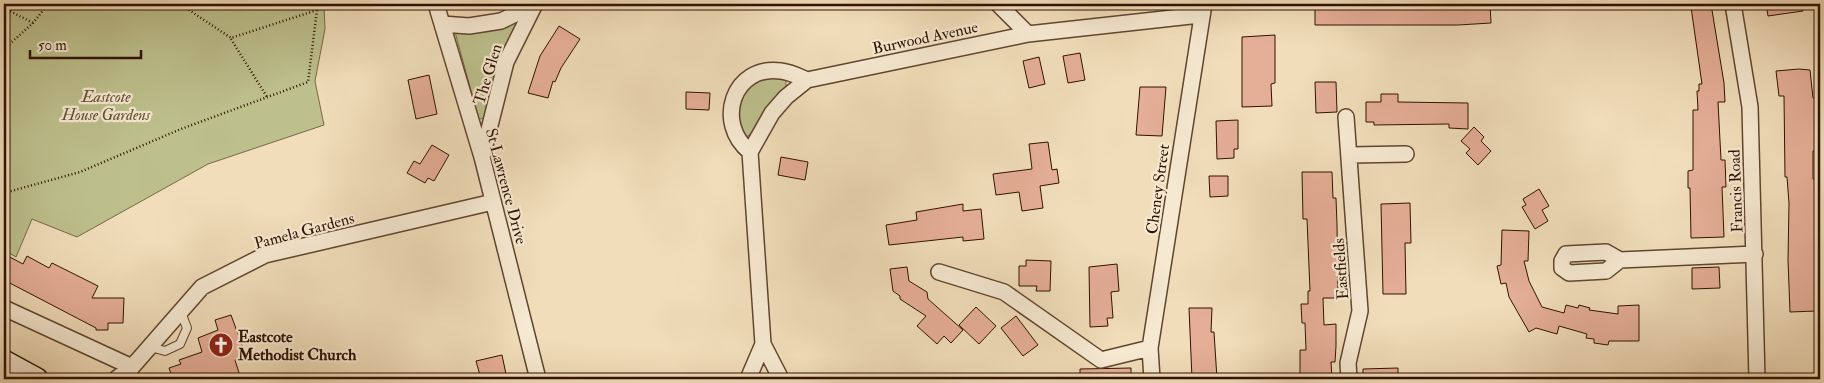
<svg xmlns="http://www.w3.org/2000/svg" width="1824" height="383" viewBox="0 0 1824 383" font-family="'IM FELL Double Pica',serif">
	<style>
		.green { fill: #bdc08d; stroke: #766946 }
		.building { fill: #e5ae97; stroke: #301200 }
		.lines { fill: none; stroke-linecap: round; stroke-linejoin: round }
		.lane-casing { stroke: #60452e; stroke-width: 10 }
		.street-casing { stroke: #60452e; stroke-width: 18 }
		.secondary-casing { stroke: #301200; stroke-width: 24 }
		.path { stroke: #301200; stroke-width: 2.5; stroke-dasharray: 1 2.5; stroke-linecap: butt }
		.lane { stroke: #f6e9d2; stroke-width: 8 }
		.street { stroke: #f6e9d2; stroke-width: 15 }
		.secondary { stroke: #f6e9d2; stroke-width: 21 }
		.labels { text-anchor: middle; stroke-width: 4.5; stroke-linejoin: round; paint-order: stroke }
		.street-label { font-size: 16px; fill: #301200; stroke: #f6e9d2 }
		.park-label { font-size: 16px; font-style: italic; fill: #614f31; stroke: #f6e9d2 }
		.poi-label { font-size: 16px; font-weight: bold; fill: #301200; stroke: #f6e9d2; text-anchor: start }
	</style>
	<rect width="100%" height="100%" fill="#f1ddba"/>
	<filter id="stains"><feTurbulence type="fractalNoise" baseFrequency=".004" numOctaves="4"/><feColorMatrix values="0 0 0 0 .2 0 0 0 0 .09 0 0 0 0 .02 0 0 0 .5 -.17"/></filter>
	<radialGradient id="worn" r=".72"><stop offset=".6" stop-color="#630" stop-opacity="0"/><stop offset="1" stop-color="#630" stop-opacity=".3"/></radialGradient>
	<!-- green -->
	<path class="green" d="M4 4H324L325 29 315 81 324 125 208 164 77 237 32 219 16 257 4 250Z
		M520 19 499 58 484 117 479 120 455 32Z
		M786 78V87L753 133 746 137 742 134C733 103 737 102 757 79Z"/>
	<!-- building -->
	<path class="building" d="M1326 4H1490L1491 23 1458 25H1315V9H1326Z
		M1705 4H1711L1724 83 1725 102H1718L1721 160H1725L1726 187H1722L1724 237 1691 238 1690 188H1688V171L1693 170V110H1698L1697 91H1699V84H1702L1691 7Z
		M1766 4H1802L1803 11 1768 16Z
		M559 26 580 39 561 68 555 82 553 81 548 98 528 93 540 56Z
		M1275 35V83L1271 84 1272 106 1242 107V37Z
		M1080 53 1085 80 1068 83 1063 56Z
		M1039 57 1045 84 1029 88 1023 61Z
		M1799 69 1810 70 1813 98H1820V150L1813 151V179H1818V207H1820V230H1816V274H1820V302H1815L1816 311 1790 312 1788 260 1789 203 1787 177H1785L1784 96H1779L1776 71Z
		M429 75 437 114 416 119 408 80Z
		M1315 82H1336L1337 112 1316 113Z
		M1140 87H1166L1162 136 1136 135Z
		M686 92 710 93 709 110 686 109Z
		M1381 94H1398V102L1468 103V129L1449 128V124L1374 125V122H1366V102H1381Z
		M1238 120V149H1234V158L1217 159 1216 121Z
		M1474 127 1484 137 1481 141 1491 151 1478 165 1466 153 1470 149 1461 141Z
		M1048 142 1052 170 1057 169 1059 183 1040 186 1043 208 1022 211 1019 192 996 195 993 174 1032 169 1029 144Z
		M432 145 449 155 434 181 428 178 425 183 407 173 414 161 420 164Z
		M781 157 808 162 805 180 778 175Z
		M1302 172H1332L1333 198H1336L1337 225 1338 298H1323L1324 325 1336 324V346L1335 362H1331L1332 379H1300V350H1306L1305 323H1302L1301 304H1308V291H1310L1307 219H1303Z
		M1209 176H1228V196L1210 197Z
		M1539 189 1549 206 1542 210 1548 221 1535 229 1522 207 1526 205 1523 199Z
		M1410 203 1411 243H1405L1406 294H1383L1381 204Z
		M963 204V211L981 209 984 239 963 241V237L889 245 886 225 917 220 916 212Z
		M1502 230 1529 231 1528 261H1524L1529 281 1542 307 1564 313 1566 305 1578 308 1579 305 1590 308 1589 310 1618 314V306L1639 305V341H1609L1608 345 1594 343V339L1586 338 1587 334 1559 326 1557 334 1536 328 1529 332 1509 297 1506 283 1501 284 1497 266 1501 265Z
		M4 254 23 264 27 256 49 268 52 263 98 286 92 298H124L123 323H108V330H96V328L4 280Z
		M1026 260 1051 261 1050 291H1036L1037 286H1019V266H1026Z
		M1117 264 1119 291 1111 292 1113 318H1107L1108 326 1090 327 1089 267Z
		M907 267 909 281 927 292 928 299 963 330 951 343 944 336 937 344 917 326 926 316 900 299V296L893 291 890 269Z
		M1719 267 1720 288 1692 289V268Z
		M976 307 996 326 979 344 959 325Z
		M1189 308H1212L1211 332H1214L1217 379H1192Z
		M231 315 246 356 235 360 240 376 231 379H173L169 368 181 364 179 360 202 352 198 338 218 330 215 320Z
		M1016 316 1038 345 1023 356 1001 328Z
		M502 355 507 379H481L476 361Z
		M1131 368V379H1080V369Z
		M1398 368V379H1363V369Z"/>
	<g class="lines">
		<defs>
			<path id="lane" d="M150 347 165 351 180 344 187 328 181 312"/>
			<path id="street" d="M436 4 482 157 538 379
				M998 4 1028 34
				M1733 4 1750 107 1757 379
				M442 24 469 26 501 21 534 5
				M1346 117 1360 311 1348 363 1349 379
				M750 152C714 123 733 64 781 71 790 72 798 76 807 80
				M1350 155 1406 154
				M482 157 506 62 535 4
				M1620 260 1606 252 1566 254 1562 261V268L1569 273 1606 271 1620 260 1755 254
				M939 272 1004 292 1101 360 1150 348
				M4 308 132 367
				M763 344 780 377 778 379
				M116 379 132 367 202 287 265 255 493 202
				M748 379 763 344 750 152 772 113 786 97 807 80 1028 34 1200 15
				M1152 379 1150 348 1204 4"/>
			<path id="secondary" d="M4 361 37 379"/>
		</defs>
		<!-- lane casing -->
		<use href="#lane" class="lane-casing"/>
		<!-- street casing -->
		<use href="#street" class="street-casing"/>
		<!-- secondary casing -->
		<use href="#secondary" class="secondary-casing"/>
		<!-- path -->
		<path class="path" d="M180 4 231 38 317 10 315 4
			M228 4H232
			M4 8 33 23
			M231 39 267 97
			M4 49 33 23 48 4
			M4 193 80 172 181 129 308 82 317 10"/>
		<!-- lane -->
		<use href="#lane" class="lane"/>
		<!-- street -->
		<use href="#street" class="street"/>
		<!-- secondary -->
		<use href="#secondary" class="secondary"/>
	</g>
	<!-- icons -->
	<defs>
		<symbol id="church-disc" viewBox="-11 -11 22 22"><circle r="9.5" fill="#8f2418" stroke="#f6e9d2"/><path d="M-1.2-6h2.4v3.5h3.3v2.4h-3.3V6h-2.4V-.1h-3.3v-2.4h3.3Z" fill="#fff"/></symbol>
	</defs>
	<g fill-rule="evenodd">
		<use href="#church-disc" x="207" y="331" width="28" height="28"/>
	</g>
	<g class="labels">
		<!-- street labels -->
		<g class="street-label">
			<text transform="translate(925 37) rotate(-12)" y="6">Burwood Avenue</text>
			<text transform="translate(487 74) rotate(-73)" y="6">The Glen</text>
			<text transform="translate(507 186) rotate(75)" y="6">St Lawrence Drive</text>
			<text transform="translate(1157 189) rotate(-82)" y="6">Cheney Street</text>
			<text transform="translate(1735 191) rotate(-92)" y="6">Francis Road</text>
			<text transform="translate(304 230) rotate(-15)" y="6">Pamela Gardens</text>
			<text transform="translate(1340 269) rotate(-94)" y="6">Eastfields</text>
		</g>
		<!-- park labels -->
		<g class="park-label">
			<text x="106" y="102">Eastcote<tspan x="106" dy="18">House Gardens</tspan></text>
		</g>
		<!-- poi labels -->
		<g class="poi-label">
			<text x="238" y="342">Eastcote<tspan x="238" dy="18">Methodist Church</tspan></text>
		</g>
	</g>
	<!-- margin -->
	<rect width="1824" height="383" fill="none" stroke="#f1ddba" stroke-width="20"/>
	<rect x="5" y="5" width="1814" height="373" fill="none" stroke="#301200" stroke-width="2.5"/>
	<rect x="10" y="10" width="1804" height="363" fill="none" stroke="#301200"/>
	<!-- scale -->
	<path d="M30 50v8h111v-8" fill="none" stroke="#301200" stroke-width="2.5"/>
	<text x="38" y="50" font-size="15" fill="#301200" stroke="#f6e9d2" stroke-width="4" paint-order="stroke">50 m</text>
	<rect width="100%" height="100%" filter="url(#stains)"/>
	<rect width="100%" height="100%" fill="url(#worn)"/>
</svg>
